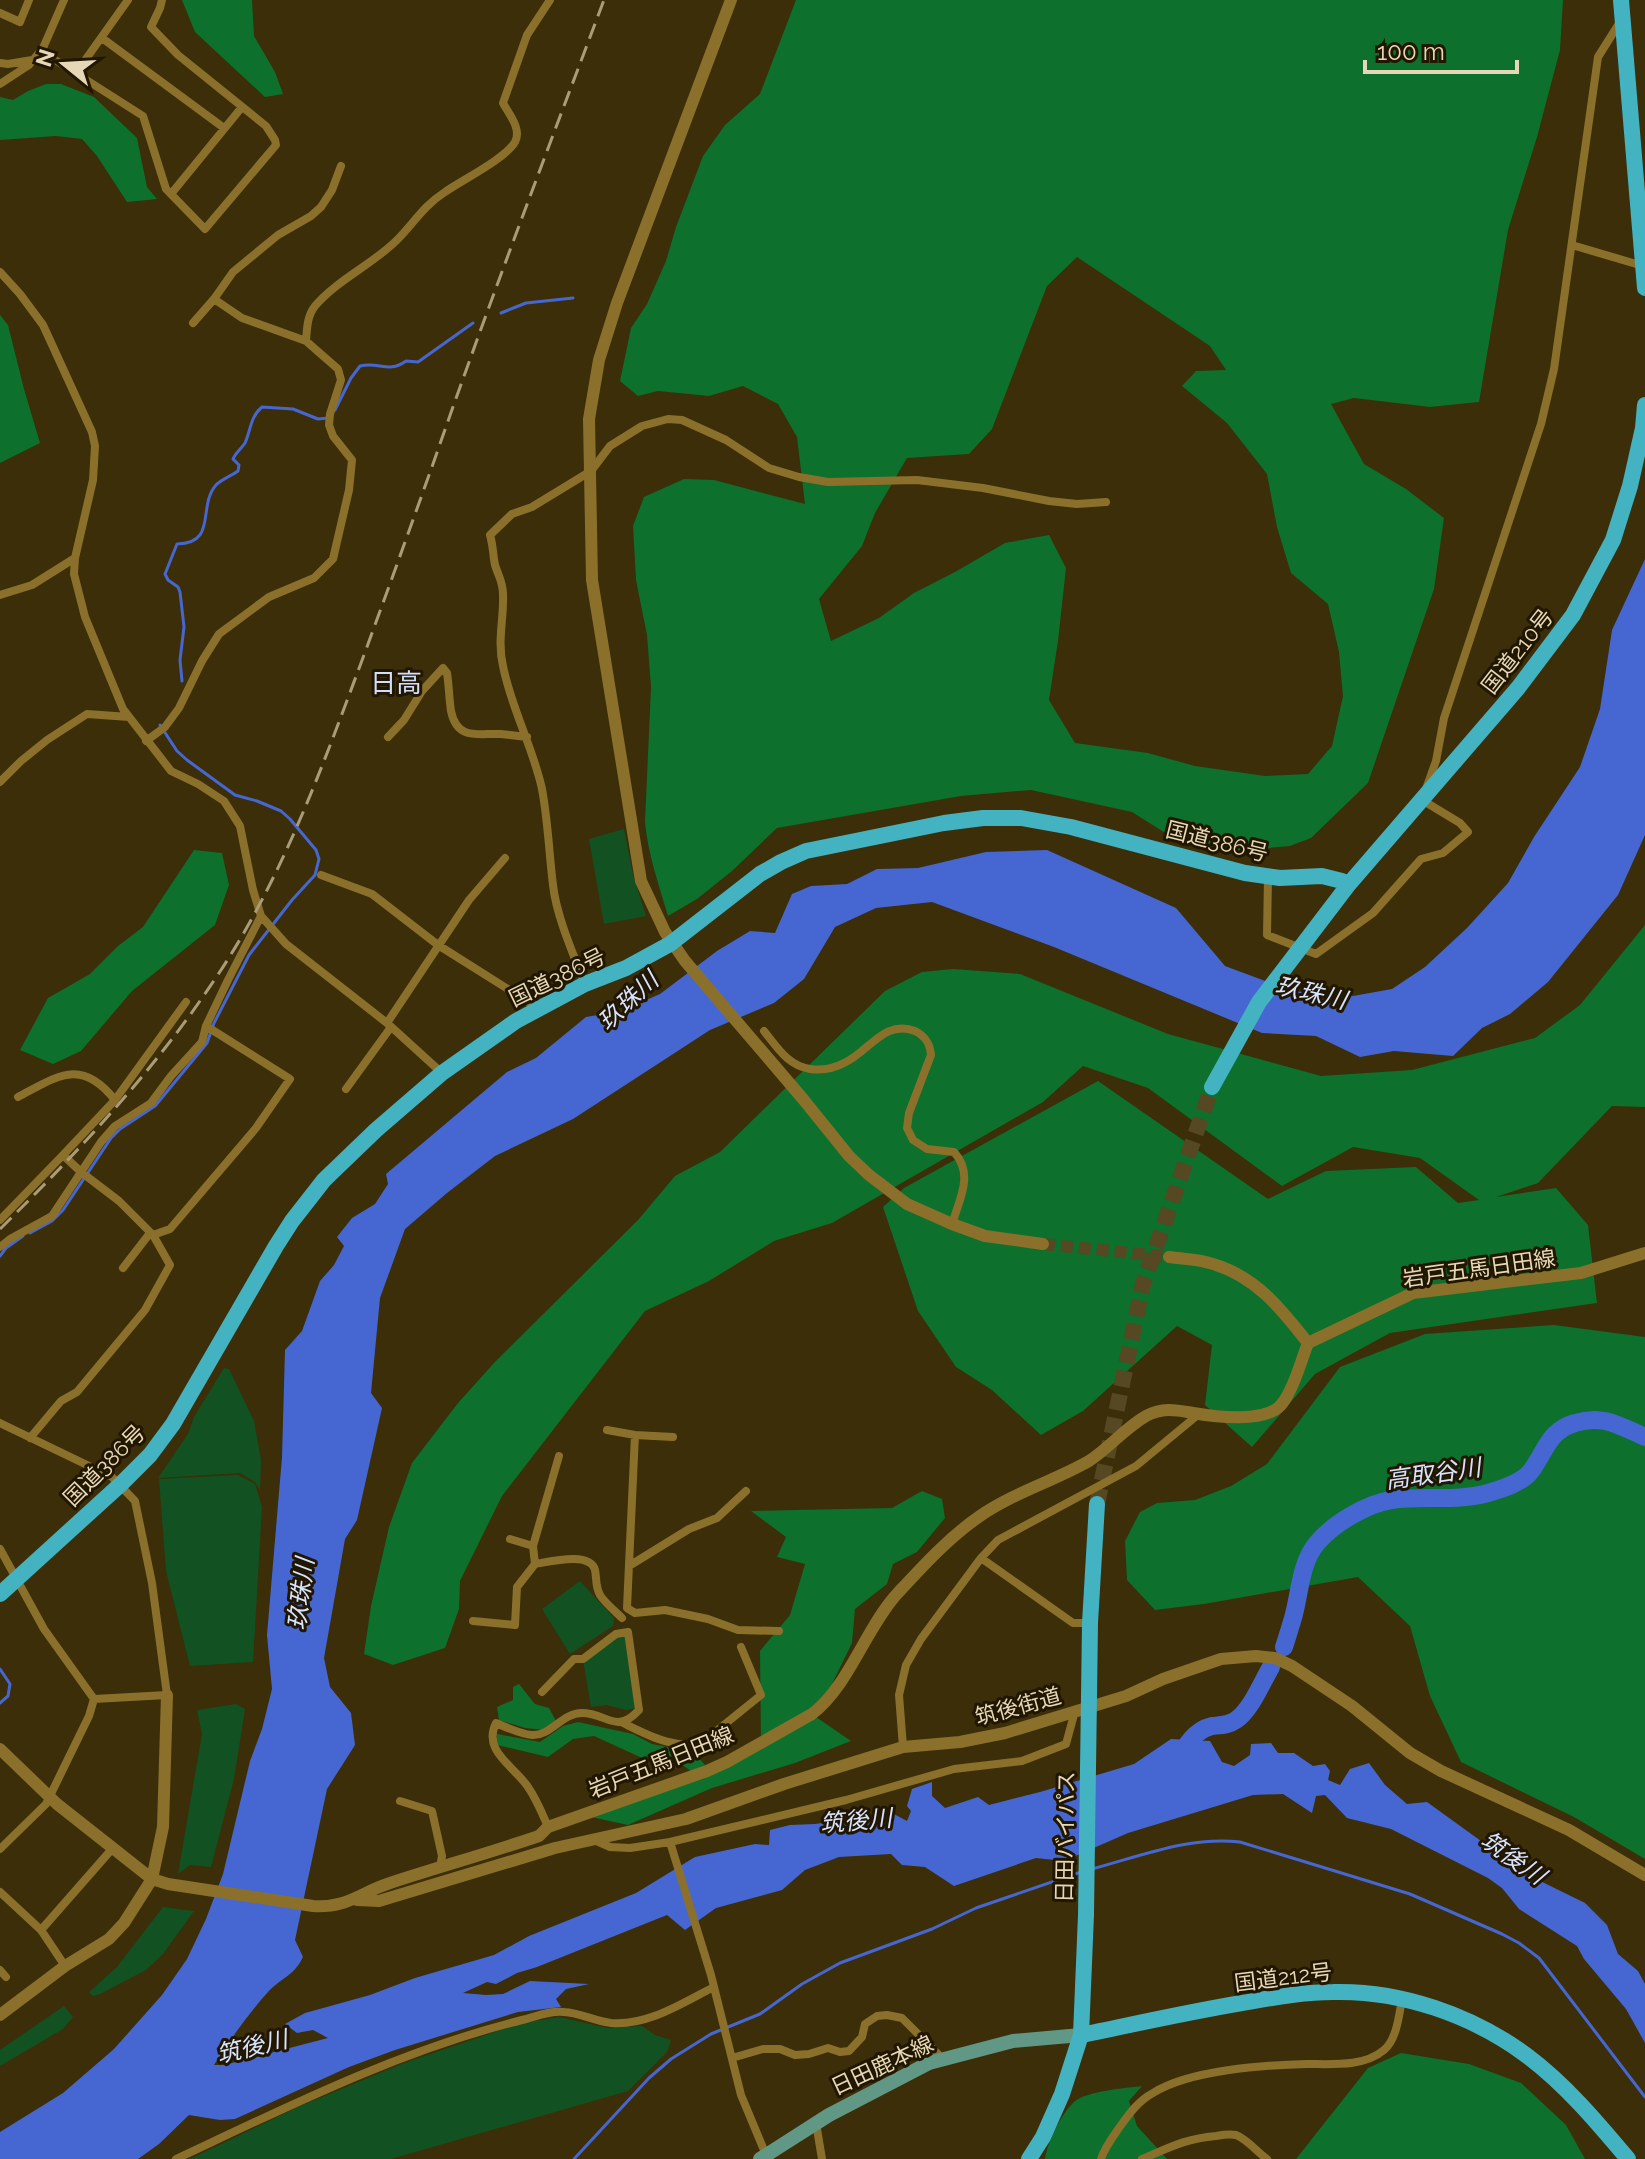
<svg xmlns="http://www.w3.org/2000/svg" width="1645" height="2159" viewBox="0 0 1645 2159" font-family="Raleway,'Noto Sans JP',sans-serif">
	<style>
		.green { fill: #125222 }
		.forest { fill: #0d702c; fill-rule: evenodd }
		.water { fill: #4667d1 }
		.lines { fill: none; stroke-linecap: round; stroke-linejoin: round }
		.stream { stroke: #4667d1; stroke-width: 3 }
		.river { stroke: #4667d1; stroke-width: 18 }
		.secondary-tunnel { stroke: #554822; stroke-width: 12; stroke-dasharray: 12 6; stroke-linecap: butt }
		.highway-tunnel { stroke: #554822; stroke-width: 16; stroke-dasharray: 16 8; stroke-linecap: butt }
		.street { stroke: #8b702c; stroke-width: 8 }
		.secondary { stroke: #8b702c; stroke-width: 12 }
		.primary { stroke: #609885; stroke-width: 14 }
		.highway { stroke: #43b2c1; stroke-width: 16 }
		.rail { stroke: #aa9c79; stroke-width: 3; stroke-dasharray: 16 8; stroke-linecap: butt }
		.labels { text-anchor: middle; stroke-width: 6; stroke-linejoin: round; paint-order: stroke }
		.street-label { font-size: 22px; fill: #e6d8b7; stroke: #211600 }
		.water-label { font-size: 24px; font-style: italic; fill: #d8e3ff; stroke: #211600 }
		.quarter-label { font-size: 26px; fill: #d2ddf9; stroke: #211600 }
	</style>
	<rect width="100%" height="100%" fill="#3b2e08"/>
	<!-- green -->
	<path class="green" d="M624 829 633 875 646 916 604 924 589 839Z
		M224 1368 229 1369 254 1421 261 1460 260 1490 255 1482 240 1473 158 1478 188 1434 194 1417Z
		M238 1475 255 1484 262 1507 253 1662 190 1666 166 1571 159 1479Z
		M580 1581 614 1618 613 1626 570 1654 542 1609Z
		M625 1634 637 1708 626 1710 607 1705 591 1707 583 1660 615 1636Z
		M236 1704 245 1709 234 1779 211 1867 190 1865 178 1874 202 1734 197 1710Z
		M163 1907 194 1911 163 1954 146 1970 100 1994 93 1996 89 1992 117 1967Z
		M64 2006 73 2017 63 2029 0 2066V2050Z
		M559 2017 608 2028 642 2026 655 2035 671 2040 667 2052 628 2091 391 2159H190L298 2107 404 2063 521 2023Z"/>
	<!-- forest -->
	<path class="forest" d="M182 0H252L254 36 275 72 283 94 265 97 195 32Z
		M796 0H1563L1560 50 1537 137 1508 230 1479 402 1430 407 1354 398 1331 404 1364 464 1406 489 1444 518 1434 589 1368 783 1311 838 1290 846 1236 851 1181 843 1132 812 1031 790 961 796 777 828 732 871 697 899 668 916C659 885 648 855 645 822L651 687 647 635 636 580 633 526 644 497 684 479 714 480 805 504 797 437 778 404 743 386 709 396 658 391 638 396 620 381 631 328 647 304 666 261 676 227 703 156 725 125 760 94ZM1077 257 1210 346 1226 370 1196 371 1182 386 1227 423 1267 474 1277 527 1291 573 1328 604 1339 652 1343 696 1332 746 1308 774 1265 776 1195 766 1148 753 1075 743 1049 700 1058 641 1066 568 1049 535 1005 543 955 572 914 593 879 618 831 641 819 599 862 546 875 513 907 458 969 454 992 429 1047 286Z
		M46 84H61L94 97 137 138 147 187 157 199 127 202 97 156 82 139 56 136 0 140V97L13 100 28 91Z
		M0 315 8 325 24 389 40 443 0 463Z
		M194 850 222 853 229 885 215 925 132 991 81 1051 53 1064 20 1050 48 998 90 974 118 946 143 927Z
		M1645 925V1107L1612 1106 1538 1183 1496 1197 1556 1188 1588 1225 1597 1303 1390 1333 1315 1374 1252 1447 1205 1405 1212 1345 1177 1326 1083 1411 1041 1435 992 1390 956 1367 918 1311 883 1207 904 1188 1098 1081 1268 1199 1326 1171 1416 1167 1458 1203 1479 1200 1420 1158 1353 1147 1282 1186 1148 1088 1083 1066 1043 1102 832 1223 774 1241 709 1281 645 1311 502 1496 460 1581 459 1609 445 1648 393 1665 364 1654 371 1606 389 1527 412 1463 458 1403 494 1363 638 1220 675 1176 720 1152 885 991 922 972 953 969 1020 974 1168 1034 1321 1076 1412 1070 1535 1038 1580 1005Z
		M1554 1325 1645 1337V1859L1574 1817 1461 1762 1430 1696 1410 1626 1358 1577 1204 1604 1155 1610 1127 1580 1125 1541 1140 1512 1157 1503 1195 1500 1231 1486 1267 1464 1340 1367 1425 1334Z
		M922 1491 942 1499 945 1518 917 1552 893 1564 887 1584 855 1609 852 1643 816 1717 851 1741 795 1763 712 1788 628 1825 591 1817 761 1747 760 1651 790 1615 805 1564 777 1557 786 1537 751 1511 892 1508Z
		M519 1684 535 1704 549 1708 556 1721 545 1730 525 1728 499 1720 497 1707 513 1700V1687Z
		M578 1722 633 1734 652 1744 694 1752 705 1765 691 1771 672 1758H642L594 1736 573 1739 548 1757 497 1745V1734L540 1742 563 1726Z
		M1401 2053 1469 2064 1521 2083 1566 2125 1585 2159H1296L1368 2068Z
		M1142 2086 1129 2101 1137 2126 1167 2159H1045C1047 2143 1061 2114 1074 2102 1086 2091 1126 2088 1142 2086Z"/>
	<!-- water -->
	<path class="water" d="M1645 559V835L1618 895 1548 982 1510 1014 1482 1028 1453 1056 1394 1051 1360 1057 1316 1036 1262 1033 1054 947 932 902 876 908 835 927 804 979 774 1003 710 1030 573 1119 495 1156 447 1193 405 1229 380 1298 371 1393 382 1408 357 1520 345 1539 324 1658 330 1687 351 1713 355 1745 327 1789 295 1940 303 1957C294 1976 281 1978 268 1992 248 2014 230 2040 214 2065H224L328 2038 313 2030 297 2033 285 2024 305 2013 370 1995 415 1978 494 1955 529 1936 636 1893 695 1857 755 1844 769 1845 770 1830 790 1825 815 1824 892 1813 907 1821 911 1811 907 1806 912 1789 932 1782V1796L945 1808 978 1797 989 1805 1040 1792 1134 1764 1171 1739 1210 1741 1222 1762 1234 1766 1250 1755 1251 1744 1271 1743 1278 1753H1294L1313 1766 1325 1764 1330 1771 1328 1780 1340 1785 1350 1769 1369 1763 1385 1785 1407 1804 1427 1802 1528 1875 1585 1903 1607 1925 1618 1954 1638 1971 1645 1984V2043L1626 2009 1584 1959 1577 1946 1519 1909 1502 1888 1488 1878 1391 1829 1347 1818 1325 1795 1316 1796 1312 1813 1283 1794 1253 1795 1128 1833 1064 1861 1036 1858 954 1886 925 1867 902 1865 891 1854 839 1857 805 1870 782 1890 716 1908 685 1930 667 1915 537 1967 517 1973 496 1984 487 1982 463 1993 486 1995 503 1994 530 1981 589 1984 566 1989 556 1999 561 2007 518 2012 395 2050 349 2067 235 2119 220 2120 189 2115 159 2144 138 2159H0V2132L63 2093 114 2049 162 1995 187 1959 206 1919 223 1874 250 1761 262 1729 272 1689 267 1635 282 1457 285 1350 302 1331 320 1281 334 1265 344 1246 337 1237 352 1218 375 1204 388 1184 386 1174 507 1072 536 1058 586 1017 621 1011 660 994 717 951 750 931 775 933 792 894 811 886 847 884 877 869 918 868 986 852 1047 850 1176 908 1225 966 1287 989 1306 993 1353 996 1392 989 1425 967 1467 928 1508 883 1534 837 1580 767 1600 709 1612 630Z"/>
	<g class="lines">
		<!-- stream -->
		<path class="stream" d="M501 313 526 303 573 298
			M335 410 351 378 360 366C379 361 388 374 406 361L418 362 473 323
			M182 681 180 660 184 627 180 592 178 587 168 580 165 574 177 544C218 543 197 507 216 485 222 479 231 476 238 471L239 465 233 459C236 452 241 449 245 443 251 430 250 417 262 407L293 409 318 419 328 418
			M30 1233 52 1221 63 1210 111 1138 120 1129 155 1106 207 1043 214 1023 249 955 292 900 315 875 319 859 316 850 290 819 281 811 257 801 235 795 187 760 177 751 160 725
			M0 1256 6 1248 23 1236
			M0 1669 10 1684 8 1696 0 1703
			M1092 1869C1141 1856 1190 1836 1240 1842L1410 1894 1502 1934 1519 1943 1539 1958 1645 2097
			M574 2159 649 2078 671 2059 711 2034 760 2014 802 1984 840 1963 932 1929 976 1908 1081 1872"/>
		<!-- river -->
		<path class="river" d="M1284 1647C1287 1638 1290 1628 1293 1618 1300 1594 1300 1563 1317 1543 1333 1524 1366 1504 1391 1500 1423 1495 1455 1502 1488 1493 1502 1489 1522 1483 1531 1471 1546 1451 1548 1431 1575 1423 1603 1414 1620 1426 1645 1437
			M1179 1761C1184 1746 1195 1730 1212 1726 1221 1725 1229 1725 1236 1720 1251 1710 1262 1682 1271 1667"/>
		<!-- secondary-tunnel -->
		<path class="secondary-tunnel" d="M1043 1244 1169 1257"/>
		<!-- highway-tunnel -->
		<path class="highway-tunnel" d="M1097 1504 1143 1284 1212 1087"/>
		<!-- street -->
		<path class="street" d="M0 13 20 22 29 0
			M102 38 224 128
			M41 51 143 116 166 189 205 229 276 145 275 140 266 126 178 55 151 27 160 8 162 0
			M0 63 8 64 32 60
			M76 73 128 0
			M0 84 29 65 43 48 64 0
			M171 194 242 107
			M1572 245 1643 266
			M0 272 20 294 43 325 92 432 95 446 93 480 75 558 74 574 85 617 123 709 171 771 198 784 224 801 240 826 253 890 261 916 286 944 387 1023 442 1073
			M193 323 214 299 233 272 278 235 311 216 321 207 332 190 341 166
			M306 341C307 329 307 316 315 306 337 280 373 264 397 240 415 222 422 207 445 192 462 180 505 159 515 142 522 129 509 114 503 103L527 35 550 0
			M0 595 32 585 75 558
			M388 737 404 720 422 691 443 668 447 673C449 685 449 698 451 711 457 741 479 733 501 734 510 735 518 736 527 737
			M146 741 165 727 179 708 202 661 219 634 269 597 314 578 333 559 349 490 352 460 333 436 329 425 330 414 341 380 338 369 306 341 242 318 214 299
			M0 782 21 761 47 740 87 714 129 717
			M321 875 372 894 438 945 538 1008
			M1268 877 1267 935 1316 954 1373 913 1421 859 1443 853 1468 832 1460 823 1422 800 1436 761 1444 718 1541 424 1554 369 1598 57 1620 22
			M585 984C574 956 556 915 553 885 549 853 548 821 542 789 533 747 511 708 503 666 497 640 504 620 503 594 503 582 498 575 495 565 493 555 493 545 490 535L512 514 532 507 591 471 610 446 642 426 668 419 682 420 726 440 769 468 799 477 828 482 917 480 983 488 1049 501 1077 504 1106 502
			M387 1023 469 900 505 858
			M764 1031C777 1047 788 1066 810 1069 823 1071 835 1068 846 1062 869 1051 885 1019 915 1031 925 1036 930 1043 931 1055L909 1113 907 1128 913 1140 927 1149 954 1152C974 1174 960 1198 952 1224
			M346 1089 391 1027
			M18 1097C58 1076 81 1057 115 1100
			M63 1155 115 1100 186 1002
			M0 1220 63 1155 81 1172 119 1201 153 1235 170 1265 145 1310 77 1392 61 1401 30 1438
			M153 1235 170 1229 256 1128 290 1079 206 1026
			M0 1247 10 1239 52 1216 101 1142 115 1126 151 1103 171 1076 202 1042 206 1026 228 980 261 916
			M123 1268 150 1233
			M0 1423 112 1477 135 1501 152 1583 167 1695 94 1699
			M607 1430 635 1435 673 1437
			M635 1435 627 1608 635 1613 665 1610 708 1619 738 1630 779 1631
			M510 1539 533 1546
			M0 1549 44 1629 94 1699
			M981 1558 1073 1623H1090
			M535 1564 533 1546 559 1456
			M629 1566 689 1529 717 1518 746 1491
			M473 1621 515 1625 517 1587 535 1564C549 1562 590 1551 595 1570 597 1579 595 1586 600 1595 605 1603 615 1611 622 1618
			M542 1692 574 1659H583L616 1634 628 1632 639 1710C616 1735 607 1713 582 1713 562 1713 551 1736 532 1735 520 1734 506 1727 496 1723 482 1751 514 1766 528 1787 537 1800 542 1813 548 1827
			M621 1722C646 1734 677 1752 704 1741L761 1695 741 1647
			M903 1747 899 1695 906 1665 921 1639 981 1558 998 1540 1136 1466 1199 1414
			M400 1801 432 1811 442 1856 440 1868
			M592 1839 610 1847 630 1848 670 1842 846 1800 954 1769 1022 1761 1066 1744 1075 1711
			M670 1842 711 1975 741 2095 766 2155
			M0 1849 46 1804 89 1716 94 1699
			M0 1892 41 1930 65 1966
			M41 1930 112 1849
			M0 1970 6 1977
			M732 2058 763 2049H780L795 2055 809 2054 828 2048 840 2052 849 2051 862 2037 865 2024 877 2016 887 2015 902 2018 943 2059
			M816 2123 822 2159
			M176 2159C289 2106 401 2050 522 2020 535 2017 551 2010 564 2012 580 2013 595 2021 611 2023 648 2026 682 2003 714 1987
			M1101 2159C1105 2147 1112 2138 1119 2128 1129 2114 1138 2101 1153 2093 1189 2070 1264 2065 1307 2064 1332 2064 1364 2067 1384 2050 1397 2039 1399 2015 1402 1999
			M1142 2159C1171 2147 1184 2139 1216 2136 1222 2135 1230 2134 1236 2135 1247 2139 1257 2152 1267 2159"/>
		<!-- secondary -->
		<path class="secondary" d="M731 0 617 303 599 360 589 419 592 580 641 881 665 932 685 961 803 1099 849 1156 869 1175 907 1204 952 1224 985 1236 1043 1244
			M1169 1257C1183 1259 1200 1259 1213 1264 1257 1277 1282 1310 1308 1343
			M0 1749 57 1804 152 1879 168 1884 313 1906C348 1908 359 1893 390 1883 439 1867 489 1853 539 1836L548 1827 707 1771 727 1762 812 1714C848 1687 865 1630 896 1595 922 1567 948 1538 980 1516 1013 1493 1054 1481 1089 1461 1109 1448 1125 1428 1146 1416 1163 1407 1176 1410 1193 1413 1216 1417 1265 1423 1281 1405 1293 1391 1301 1361 1308 1343L1413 1293 1581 1273 1645 1253
			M357 1900 379 1901 555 1848 686 1819 784 1784 903 1747 960 1742 1005 1733 1126 1696 1163 1679 1221 1659 1256 1656 1275 1658 1292 1666 1352 1706 1410 1753 1441 1771 1569 1830 1645 1875
			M0 2015 65 1966 109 1939 124 1923 152 1879 163 1827 167 1695"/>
		<!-- primary -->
		<path class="primary" d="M760 2159 829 2115 929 2063 1013 2041 1081 2035"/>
		<!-- highway -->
		<path class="highway" d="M1621 0 1645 288
			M1212 1087 1259 1002 1349 884 1518 688 1573 615 1613 540 1630 486 1643 428 1645 405
			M0 1594 121 1484 150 1455 173 1424 276 1246 292 1221 324 1180 376 1130 442 1073 516 1021 585 984 626 968 670 944 760 874 781 862 806 851 944 823 983 818H1021L1071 827 1245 873 1280 878 1322 876 1342 881 1349 884
			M1081 2035C1135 2024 1188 2012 1242 2003 1272 1998 1302 1992 1333 1992 1400 1990 1472 2015 1526 2055 1565 2084 1597 2122 1628 2159
			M1029 2159 1043 2137 1062 2094 1081 2035 1086 1915 1090 1623 1097 1504"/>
		<!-- rail -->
		<path class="rail" d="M0 1229C78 1152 152 1073 213 982 271 897 309 802 345 706 375 626 404 545 433 464 487 308 546 154 604 0"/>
	</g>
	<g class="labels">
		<!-- street labels -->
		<g class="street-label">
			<text transform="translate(1517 651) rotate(-52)" y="8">国道210号</text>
			<text transform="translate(1217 841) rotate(14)" y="8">国道386号</text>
			<text transform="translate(557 977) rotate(-26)" y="8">国道386号</text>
			<text transform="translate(1479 1268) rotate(-8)" y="8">岩戸五馬日田線</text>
			<text transform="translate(104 1465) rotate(-45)" y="8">国道386号</text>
			<text transform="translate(1018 1706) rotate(-15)" y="8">筑後街道</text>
			<text transform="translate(661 1762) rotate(-22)" y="8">岩戸五馬日田線</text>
			<text transform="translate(1065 1837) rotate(-89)" y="8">日田バイパス</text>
			<text transform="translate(1283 1977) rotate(-7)" y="8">国道212号</text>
			<text transform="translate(882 2065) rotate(-25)" y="8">日田鹿本線</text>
		</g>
		<!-- water labels -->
		<g class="water-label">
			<text transform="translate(1311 993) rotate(13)" y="8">玖珠川</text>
			<text transform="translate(628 1001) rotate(-43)" y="8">玖珠川</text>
			<text transform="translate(1433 1474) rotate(-8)" y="8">高取谷川</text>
			<text transform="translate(301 1594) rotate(-83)" y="8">玖珠川</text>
			<text transform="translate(856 1821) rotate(-5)" y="8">筑後川</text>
			<text transform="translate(1513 1858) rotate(35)" y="8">筑後川</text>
			<text transform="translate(252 2047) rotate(-13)" y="8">筑後川</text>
		</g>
		<!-- quarter labels -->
		<g class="quarter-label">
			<text x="396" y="692">日高</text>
		</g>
	</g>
	<!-- north arrow -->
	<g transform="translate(64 64) rotate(288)" stroke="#211600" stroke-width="6" paint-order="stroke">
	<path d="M0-6L14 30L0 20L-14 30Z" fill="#e6d8b7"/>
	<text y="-12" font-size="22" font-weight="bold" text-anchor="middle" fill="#e6d8b7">N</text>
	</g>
	<!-- scale -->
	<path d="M1365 60v12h152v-12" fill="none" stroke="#e6d8b7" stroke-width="4"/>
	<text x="1377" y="60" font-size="24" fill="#e6d8b7" stroke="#211600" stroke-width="6" paint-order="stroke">100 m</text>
</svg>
